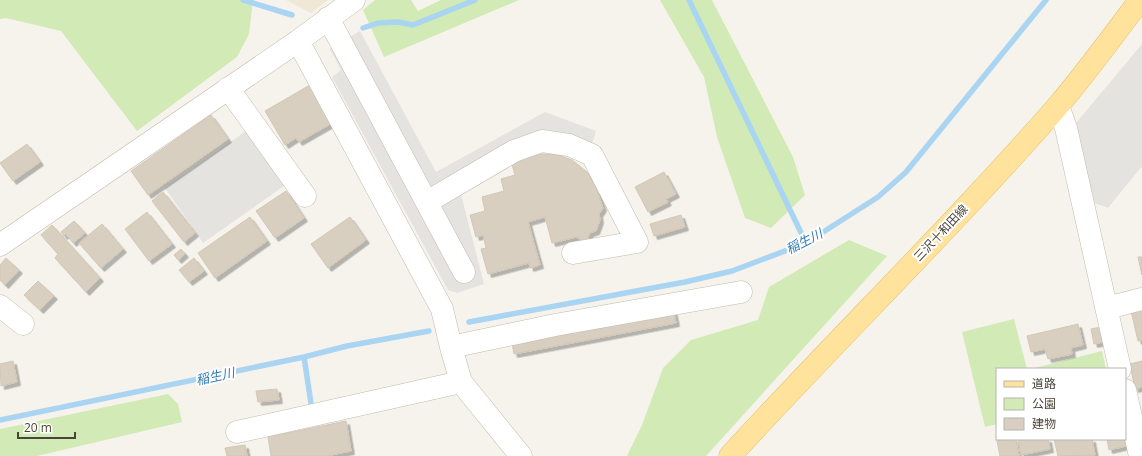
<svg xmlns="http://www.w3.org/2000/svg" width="1142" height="456" viewBox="0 0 1142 456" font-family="'Open Sans','Noto Sans JP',sans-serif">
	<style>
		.education { fill: #efe8d6 }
		.green { fill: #d2eab5 }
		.parking { fill: #e5e3e0 }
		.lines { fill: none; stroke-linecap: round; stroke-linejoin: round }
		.stream { stroke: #a9d4f2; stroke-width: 5.5 }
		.building { fill: #d8cfc1; stroke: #d3c7b4; filter: url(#shadow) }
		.minor-casing { stroke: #c2bbae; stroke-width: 23 }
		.major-casing { stroke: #e6c16a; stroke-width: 23 }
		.minor { stroke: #fff; stroke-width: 22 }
		.major { stroke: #ffe39c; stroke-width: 22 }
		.labels { text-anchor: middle; stroke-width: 4; stroke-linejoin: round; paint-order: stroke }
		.street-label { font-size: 12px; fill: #4b4439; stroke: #fff }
		.water-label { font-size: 13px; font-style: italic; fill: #2e7ab2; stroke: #fff }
	</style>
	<defs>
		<filter id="shadow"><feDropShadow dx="3.5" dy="3.5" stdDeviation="0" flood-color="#0004"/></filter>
	</defs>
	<rect width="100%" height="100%" fill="#f6f3ec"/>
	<!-- education -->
	<path class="education" d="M286 0H328L311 13Z"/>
	<!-- green -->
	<path class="green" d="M0 0H253L249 34 237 57 137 131 61 31 6 18 0 19Z
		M375 0H411L418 11 441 0H519L384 57 363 10Z
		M660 0H712L793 157 805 195 771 228 745 218 717 137 704 77Z
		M849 240 887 256 706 456H627L642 425 663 368 691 340 758 320 769 287Z
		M1014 319 1027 369H997V424L985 427 962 332Z
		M1102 351 1106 369H1031Z
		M168 394 178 404 182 422 37 456H0V429Z"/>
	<!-- parking -->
	<path class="parking" d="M360 31 436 172 545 112 596 131 591 148 542 132 457 179 484 284 457 293 448 290 332 77 341 70 330 49Z
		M1142 44V166L1108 208 1090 201 1076 123Z
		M246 131 284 186 203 243 165 188Z"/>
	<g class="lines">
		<!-- stream -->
		<path class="stream" d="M243 0 292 15
			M689 0 806 243
			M363 28 378 23 398 22 413 25 475 0
			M469 322 685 282 732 271 806 243 878 197 906 172 1046 0
			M304 357 312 410
			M0 420 304 357 347 346 429 331"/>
	</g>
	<!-- building -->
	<path class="building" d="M310 85 332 123 299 142 296 138 285 145 265 111Z
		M211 115 228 139 148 195 131 171Z
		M27 144 40 162 13 181 0 163Z
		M537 154H555L564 157 572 160 587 172 596 187 603 208 599 214 600 220 596 231 590 233 586 242 576 237 552 243 545 217 528 222 540 265 530 268 529 263 488 274 481 249 486 248 483 235 476 237 470 215 485 211 482 197 504 191 501 179 515 175 511 161Z
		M664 172 676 194 666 199 668 202 648 212 635 187Z
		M286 191 304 218 275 238 256 211Z
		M163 192 195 233 184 242 152 201Z
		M147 212 172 244 149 261 125 229Z
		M681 215 685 227 654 236 650 224Z
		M250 217 267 241 215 278 198 253Z
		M350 217 366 240 328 268 311 244Z
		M74 221 85 233 73 243 66 234 64 236 61 232Z
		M102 224 123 249 101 268 79 243Z
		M52 225 100 278 86 292 55 258 58 254 41 235Z
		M181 249 185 254 178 260 174 255Z
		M1138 257H1142V275Z
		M6 258 19 270 5 285 0 280V265Z
		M194 258 204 271 189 282 179 270Z
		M38 281 54 296 40 310 24 295Z
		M673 308 676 323 514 354 511 338Z
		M1142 308V340L1138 341 1131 311Z
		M1078 324 1083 345 1071 348 1072 354 1048 359 1045 349 1031 352 1027 336Z
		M1101 327 1103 342 1094 344 1091 329Z
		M13 361 17 382 1 386 0 364Z
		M1142 361V387L1135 389 1130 364Z
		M277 389 279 400 258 402 256 391Z
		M346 421 351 451 326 456H271L268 437Z
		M1008 439H1016L1019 456H1000L997 441Z
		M1018 439H1048L1050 449 1021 455Z
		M1054 439H1092L1095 455 1058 456Z
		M1107 439H1124L1126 446 1109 450Z
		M245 445 247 456H227L225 448Z"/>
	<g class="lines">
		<defs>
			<path id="minor" d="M328 18 464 272
				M298 41 442 309 451 347 461 382 521 456
				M228 88 305 196
				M1058 106 1066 128 1120 369
				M427 202 514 151 542 141 569 145 592 155 637 242 573 253
				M0 245 298 41 354 0
				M0 306 23 324
				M1107 308 1142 299
				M451 347 555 325 741 292
				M1125 390 1140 456
				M237 432 461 382"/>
			<path id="major" d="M730 456C837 339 952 227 1057 107 1086 73 1113 36 1140 0"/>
		</defs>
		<!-- minor casing -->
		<use href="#minor" class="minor-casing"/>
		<!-- major casing -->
		<use href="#major" class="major-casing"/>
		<!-- minor -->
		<use href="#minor" class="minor"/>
		<!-- major -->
		<use href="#major" class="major"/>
	</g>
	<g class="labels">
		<!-- street labels -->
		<g class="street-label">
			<text transform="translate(941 233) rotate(-47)" y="4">三沢十和田線</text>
		</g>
		<!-- water labels -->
		<g class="water-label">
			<text transform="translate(804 241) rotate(-27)" y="5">稲生川</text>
			<text transform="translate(215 376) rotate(-12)" y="5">稲生川</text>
		</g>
	</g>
	<!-- legend -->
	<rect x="996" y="368" width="130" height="72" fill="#ffffff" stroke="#b7b4b0"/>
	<rect x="1004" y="381" width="20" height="6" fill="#ffe39c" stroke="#b7b4b0"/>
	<text x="1032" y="388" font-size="12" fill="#4b4439">道路</text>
	<rect x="1004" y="398" width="20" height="12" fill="#d2eab5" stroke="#b7b4b0"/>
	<text x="1032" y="408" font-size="12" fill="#4b4439">公園</text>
	<rect x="1004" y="418" width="20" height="12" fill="#d8cfc1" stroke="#b7b4b0"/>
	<text x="1032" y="428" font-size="12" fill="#4b4439">建物</text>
	<!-- scale -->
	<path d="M18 432v6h57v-6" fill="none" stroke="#4b4439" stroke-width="2"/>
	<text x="24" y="432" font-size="12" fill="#4b4439" stroke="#ffffff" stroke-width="3" paint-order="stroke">20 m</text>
</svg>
